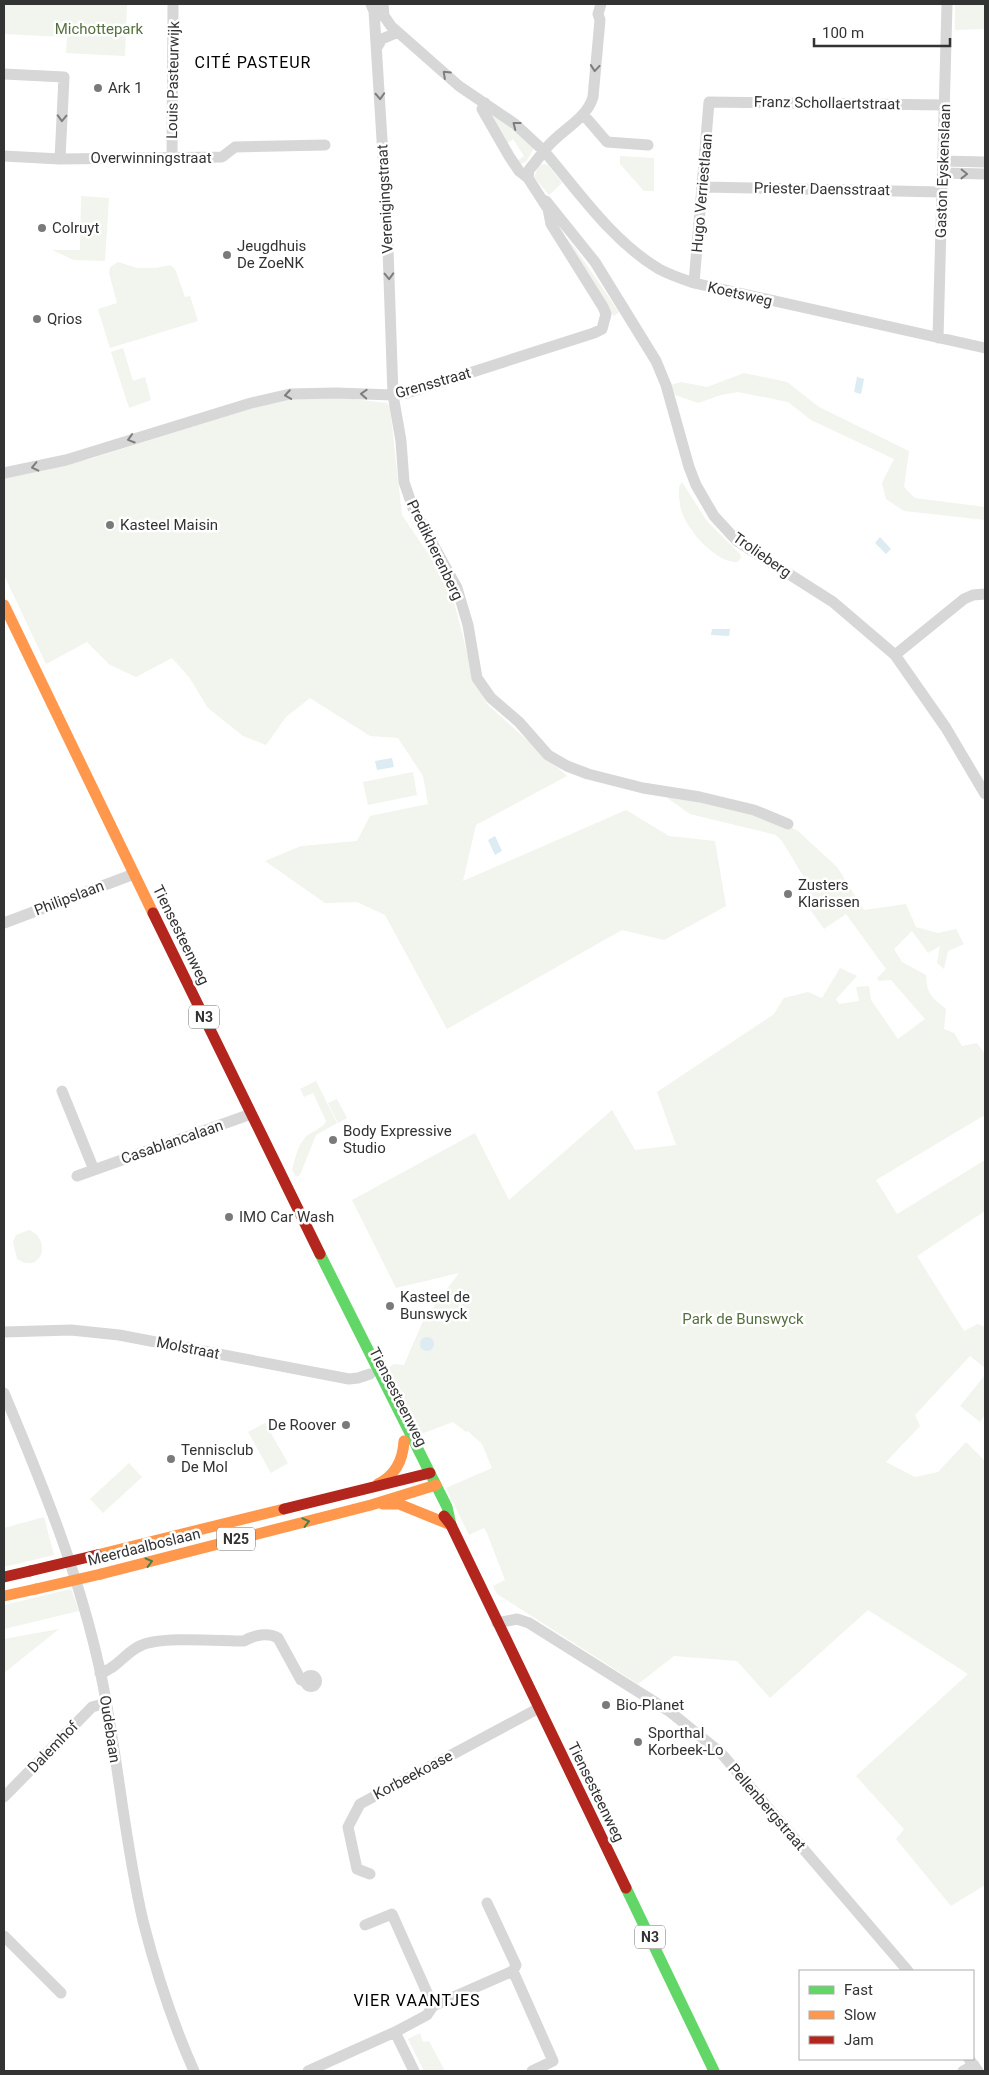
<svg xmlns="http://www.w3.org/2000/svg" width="989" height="2075" viewBox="0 0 989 2075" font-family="Roboto,sans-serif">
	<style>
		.green { fill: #f1f5ed }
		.water { fill: #ddebf3 }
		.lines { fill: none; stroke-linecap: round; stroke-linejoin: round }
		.street { stroke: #d7d7d7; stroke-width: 11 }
		.fast { stroke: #63d668; stroke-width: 11 }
		.slow { stroke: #ff974d; stroke-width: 11 }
		.jam { stroke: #b3261e; stroke-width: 11 }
		.slow-bridge { stroke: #ff974d; stroke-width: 11 }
		.jam-bridge { stroke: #b3261e; stroke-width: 11 }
		.oneway { stroke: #7d7d7d }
		.oneway2 { stroke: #497c4b }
		.poi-dot { fill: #7a7a7a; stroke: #fff; stroke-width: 2 }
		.labels { text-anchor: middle; stroke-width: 5; stroke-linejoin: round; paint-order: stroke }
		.shield { fill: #fff; stroke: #707070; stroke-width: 1 }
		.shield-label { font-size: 14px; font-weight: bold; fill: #333 }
		.park-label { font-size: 15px; fill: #56703f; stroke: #fff }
		.street-label { font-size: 15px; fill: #333; stroke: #fff }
		.poi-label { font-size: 15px; fill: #333; stroke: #fff; text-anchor: start }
		.neighbourhood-label { font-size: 16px; letter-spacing: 1px; fill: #000; stroke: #fff }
	</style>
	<rect width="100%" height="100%" fill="#fff"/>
	<!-- green -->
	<path class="green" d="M4 4H127L125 56 66 53 67 37 4 34Z
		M955 4H985V29L955 30Z
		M487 107 534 148 526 162 520 164 517 161 524 156 513 139 506 144Z
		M620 156 654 158V191H644L620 164Z
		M545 164 548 165 562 183 549 195 534 177 539 165Z
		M81 196 109 198 105 261 74 260 52 250H80Z
		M557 227 575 248 619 312 614 316 605 304Z
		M118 262 137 268H156L170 265 175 269 185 297 190 296 198 321 110 348 98 309 117 303 109 273 110 267Z
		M123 348 133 381 145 377 151 400 129 408 111 352Z
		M744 373 787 382 819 407 909 451 904 487 915 498 985 507V520L904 511 886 499 882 483 894 459 811 420 788 402 738 392 721 395 698 403 675 395 671 385 681 382 707 387Z
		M326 396 387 403 390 408 402 515 450 586 473 676 487 704 567 776 476 825 463 881 626 810 669 836 715 841 726 906 664 940 622 930 447 1029 385 915 357 902 325 903 265 861 301 846 357 841 370 816 428 804 423 776 398 738 370 736 310 698 286 717 266 745 243 736 208 708 189 677 172 658 136 677 110 665 87 642 46 664 4 575V478L90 459 255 407 291 399Z
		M682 482 707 521 740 554 741 558 737 562C717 563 690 533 683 515 680 509 680 502 679 496 679 490 678 486 682 482Z
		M413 772 417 795 368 805 363 782Z
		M666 797 720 804 774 818 798 831 837 867 864 910 906 904 916 927 938 933 956 929 964 944 948 951 944 969 937 963 940 946 928 953 912 931 894 949 902 962 926 975C927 994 931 997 946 1009L944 1029 954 1033 962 1046 977 1043 985 1054V1119L983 1116 876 1180 897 1214 985 1160V1211L917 1256 964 1331 978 1324 985 1327V1368L970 1356 915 1415 920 1426 886 1462 915 1477 938 1472 966 1442 985 1461V1885L951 1906 896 1839 904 1829 856 1776 968 1674 868 1610 770 1698 737 1661 674 1656 638 1684 497 1594 493 1586 505 1580 487 1533 484 1528 469 1535 446 1488 492 1468 482 1444 468 1431 466 1432 453 1422 421 1434 388 1368 394 1364 404 1365 423 1321 459 1273 396 1288 352 1200 475 1133 509 1200 612 1110 635 1150 676 1145 657 1092 774 1014 784 998 808 992 822 998 840 968 857 976 836 999 839 1004 859 1001 856 987 869 986 871 1000 898 1039 925 1019 891 980 879 981 877 978 886 969 846 914 824 929 806 904 812 900 804 887 808 884 782 841 776 835 690 814Z
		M316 1081 337 1123 316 1135 300 1175 296 1177 292 1170C295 1160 297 1147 304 1139 310 1131 322 1130 326 1121L313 1093 304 1097 300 1089Z
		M337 1099 347 1118 338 1123 328 1103Z
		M29 1230C53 1240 41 1275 17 1259L13 1242 16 1235Z
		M985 1375V1415L980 1422 960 1406Z
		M265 1423 288 1463 271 1473 248 1432Z
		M129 1463 142 1477 103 1513 90 1499Z
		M44 1517 54 1555 4 1567V1528Z
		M71 1589 79 1611 4 1629V1605Z
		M59 1629 4 1673V1639Z
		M420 2033 423 2042 429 2041 445 2071H424L408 2039Z"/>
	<!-- water -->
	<path class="water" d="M857 377 864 379 861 394 854 392Z
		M880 537 891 549 886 554 875 543Z
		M712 629H730L729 636 711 635Z
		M392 758 394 767 377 770 375 761Z
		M495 836 502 851 495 855 488 840Z
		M420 1344a7 7 0 1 1 14 0a7 7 0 1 1-14 0Z"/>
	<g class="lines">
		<!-- street -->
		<path class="street" d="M371 4 374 11 387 220 393 395 401 441 404 482 413 508 457 588 468 625 477 678 491 698 519 722 548 755 567 766 588 774 643 788 700 797 754 810 788 824
			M383 4 384 16 391 26 459 86 515 124 544 151C558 131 586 121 593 97L600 20 598 14 601 4
			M377 47 382 39 398 32
			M4 74 64 77 60 159
			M583 114 607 142 648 145
			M4 156 60 159 222 157 235 147 325 145
			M172 157 173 4
			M943 161 985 162
			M943 173 985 174
			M528 178 529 170 544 151C579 192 612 241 659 269 670 275 682 279 694 283L985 348
			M703 187 942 192
			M546 201 595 262 656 361 666 385 689 467 696 485 714 516 737 541 833 602 895 655 946 728 985 794
			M694 283 709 102 945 105
			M938 338 947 4
			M4 473 66 460 251 403 290 394 336 393 393 395 407 393 594 333 602 329 606 314 603 307 551 224 548 209 528 178 519 171 509 156 482 109 485 103
			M895 655 964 599 973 595 985 594
			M4 923 134 874
			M62 1091 94 1170
			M77 1176 251 1114
			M4 1332 71 1330 119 1335 349 1379 358 1378 370 1374
			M4 1393C43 1486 80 1576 101 1675 118 1756 124 1840 143 1921 156 1972 173 2024 194 2071
			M497 1623 517 1619 529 1623 669 1711 721 1753 908 1971
			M100 1673C117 1669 126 1651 142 1645 163 1636 219 1641 244 1641 254 1635 268 1632 278 1638L301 1680 306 1682
			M305.5 1681a5.5 5.5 0 1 1 11 0a5.5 5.5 0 1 1-11 0Z
			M4 1797 92 1707 106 1703
			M370 1874 357 1869 348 1827 360 1804 539 1708
			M365 1925 392 1914 433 2006 513 1971 516 1965 487 1903
			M4 1936 61 1993
			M513 1971 553 2061 532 2071
			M395 2032 414 2071
			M969 2059 978 2071
			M308 2071 395 2032 427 2015 433 2006
			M963 2071 974 2065"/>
		<!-- fast -->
		<path class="fast" d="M320 1254 447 1507 451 1525
			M626 1888 714 2071"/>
		<!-- slow -->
		<path class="slow" d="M4 605 153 913
			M378 1484C396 1475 403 1460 404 1441
			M383 1504H399L451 1525
			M97 1555 284 1509
			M101 1574 371 1505 436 1485
			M4 1596 36 1589"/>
		<!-- jam -->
		<path class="jam" d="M153 913 320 1254
			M284 1509 430 1473
			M444 1516 451 1525 626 1888
			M4 1577 30 1571"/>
		<!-- slow-bridge -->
		<path class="slow-bridge" d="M36 1589 101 1574"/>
		<!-- jam-bridge -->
		<path class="jam-bridge" d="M30 1571 97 1555"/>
	</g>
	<!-- one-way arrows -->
	<defs><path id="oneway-chevron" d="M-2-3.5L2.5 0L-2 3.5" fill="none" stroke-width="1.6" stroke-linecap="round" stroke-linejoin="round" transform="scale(1.25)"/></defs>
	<g class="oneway">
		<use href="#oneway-chevron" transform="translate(595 68) rotate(95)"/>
		<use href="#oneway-chevron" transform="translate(446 74) rotate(-137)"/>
		<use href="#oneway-chevron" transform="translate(380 96) rotate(87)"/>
		<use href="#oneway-chevron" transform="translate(62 118) rotate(92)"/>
		<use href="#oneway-chevron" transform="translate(516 125) rotate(-142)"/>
		<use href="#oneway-chevron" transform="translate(964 174) rotate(1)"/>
		<use href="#oneway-chevron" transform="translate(389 276) rotate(88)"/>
		<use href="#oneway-chevron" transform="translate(364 394) rotate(-177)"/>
		<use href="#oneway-chevron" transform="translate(288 395) rotate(171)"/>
		<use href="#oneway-chevron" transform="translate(131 439) rotate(163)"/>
		<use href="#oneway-chevron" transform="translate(35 467) rotate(167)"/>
	</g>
	<g class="oneway2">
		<use href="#oneway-chevron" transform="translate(306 1522) rotate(-14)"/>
		<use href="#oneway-chevron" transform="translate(149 1562) rotate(-14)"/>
	</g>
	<!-- markers -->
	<g class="poi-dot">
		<circle cx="98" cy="88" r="5"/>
		<circle cx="42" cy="228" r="5"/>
		<circle cx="227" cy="255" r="5"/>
		<circle cx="37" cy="319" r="5"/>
		<circle cx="110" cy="525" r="5"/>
		<circle cx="788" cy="894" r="5"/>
		<circle cx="333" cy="1140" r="5"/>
		<circle cx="229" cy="1217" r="5"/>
		<circle cx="390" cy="1306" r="5"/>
		<circle cx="346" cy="1425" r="5"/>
		<circle cx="171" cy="1459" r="5"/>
		<circle cx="606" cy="1705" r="5"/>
		<circle cx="638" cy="1742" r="5"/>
	</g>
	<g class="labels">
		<!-- shield labels -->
		<g class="shield">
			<rect x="189" y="1005.5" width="30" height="23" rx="4"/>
			<rect x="217" y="1527.5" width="38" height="23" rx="4"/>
			<rect x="635" y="1925.5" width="30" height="23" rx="4"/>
		</g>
		<g class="shield-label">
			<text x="204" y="1022">N3</text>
			<text x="236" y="1544">N25</text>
			<text x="650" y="1942">N3</text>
		</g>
		<!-- park labels -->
		<g class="park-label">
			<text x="99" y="34">Michottepark</text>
			<text x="743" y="1324">Park de Bunswyck</text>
		</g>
		<!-- street labels -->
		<g class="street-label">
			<text transform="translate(173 80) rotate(-89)" y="5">Louis Pasteurwijk</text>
			<text transform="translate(827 103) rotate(1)" y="5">Franz Schollaertstraat</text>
			<text x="151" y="163">Overwinningstraat</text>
			<text transform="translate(943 171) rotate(-88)" y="5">Gaston Eyskenslaan</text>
			<text transform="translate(822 189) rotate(1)" y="5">Priester Daensstraat</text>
			<text transform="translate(702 193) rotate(-85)" y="5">Hugo Verriestlaan</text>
			<text transform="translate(385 199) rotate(-93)" y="5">Verenigingstraat</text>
			<text transform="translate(740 294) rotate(13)" y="5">Koetsweg</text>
			<text transform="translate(433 383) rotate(-16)" y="5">Grensstraat</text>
			<text transform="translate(435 550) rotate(64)" y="5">Predikherenberg</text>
			<text transform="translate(762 555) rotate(35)" y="5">Trolieberg</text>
			<text transform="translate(69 898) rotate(-21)" y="5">Philipslaan</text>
			<text transform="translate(181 935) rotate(64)" y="5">Tiensesteenweg</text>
			<text transform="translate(172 1142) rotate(-19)" y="5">Casablancalaan</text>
			<text transform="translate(188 1348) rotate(11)" y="5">Molstraat</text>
			<text transform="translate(398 1397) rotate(63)" y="5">Tiensesteenweg</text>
			<text transform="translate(144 1547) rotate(-14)" y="5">Meerdaalboslaan</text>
			<text transform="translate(110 1729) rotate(81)" y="5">Oudebaan</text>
			<text transform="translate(53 1747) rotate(-46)" y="5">Dalemhof</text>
			<text transform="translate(413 1775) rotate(-28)" y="5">Korbeekoase</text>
			<text transform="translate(596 1792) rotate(64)" y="5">Tiensesteenweg</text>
			<text transform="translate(767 1807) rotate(49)" y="5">Pellenbergstraat</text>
		</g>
		<!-- poi labels -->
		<g class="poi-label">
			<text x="108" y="93">Ark 1</text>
			<text x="52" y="233">Colruyt</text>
			<text x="237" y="251">Jeugdhuis<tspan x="237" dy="17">De ZoeNK</tspan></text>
			<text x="47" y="324">Qrios</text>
			<text x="120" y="530">Kasteel Maisin</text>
			<text x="798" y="890">Zusters<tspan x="798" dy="17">Klarissen</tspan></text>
			<text x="343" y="1136">Body Expressive<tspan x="343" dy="17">Studio</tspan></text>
			<text x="239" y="1222">IMO Car Wash</text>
			<text x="400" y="1302">Kasteel de<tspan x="400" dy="17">Bunswyck</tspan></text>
			<text x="336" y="1430" text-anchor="end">De Roover</text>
			<text x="181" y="1455">Tennisclub<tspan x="181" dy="17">De Mol</tspan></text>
			<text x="616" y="1710">Bio-Planet</text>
			<text x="648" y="1738">Sporthal<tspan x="648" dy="17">Korbeek-Lo</tspan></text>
		</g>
		<!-- neighbourhood labels -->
		<g class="neighbourhood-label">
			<text x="253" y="68">CITÉ PASTEUR</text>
			<text x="417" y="2006">VIER VAANTJES</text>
		</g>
	</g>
	<!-- border -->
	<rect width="989" height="2075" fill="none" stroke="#333333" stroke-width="10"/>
	<!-- legend -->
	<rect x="799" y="1970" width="175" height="90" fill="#ffffff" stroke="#adadad"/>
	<rect x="809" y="1986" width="25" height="8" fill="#63d668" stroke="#adadad"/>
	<text x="844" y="1995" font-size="15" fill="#333333">Fast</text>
	<rect x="809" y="2011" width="25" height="8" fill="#ff974d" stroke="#adadad"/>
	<text x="844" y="2020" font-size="15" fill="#333333">Slow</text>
	<rect x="809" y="2036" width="25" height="8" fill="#b3261e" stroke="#adadad"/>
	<text x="844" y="2045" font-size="15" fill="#333333">Jam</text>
	<!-- scale -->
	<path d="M814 38v8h136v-8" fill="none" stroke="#333333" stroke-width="2.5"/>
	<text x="822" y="38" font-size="15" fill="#333333" stroke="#ffffff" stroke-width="4" paint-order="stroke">100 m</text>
</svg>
